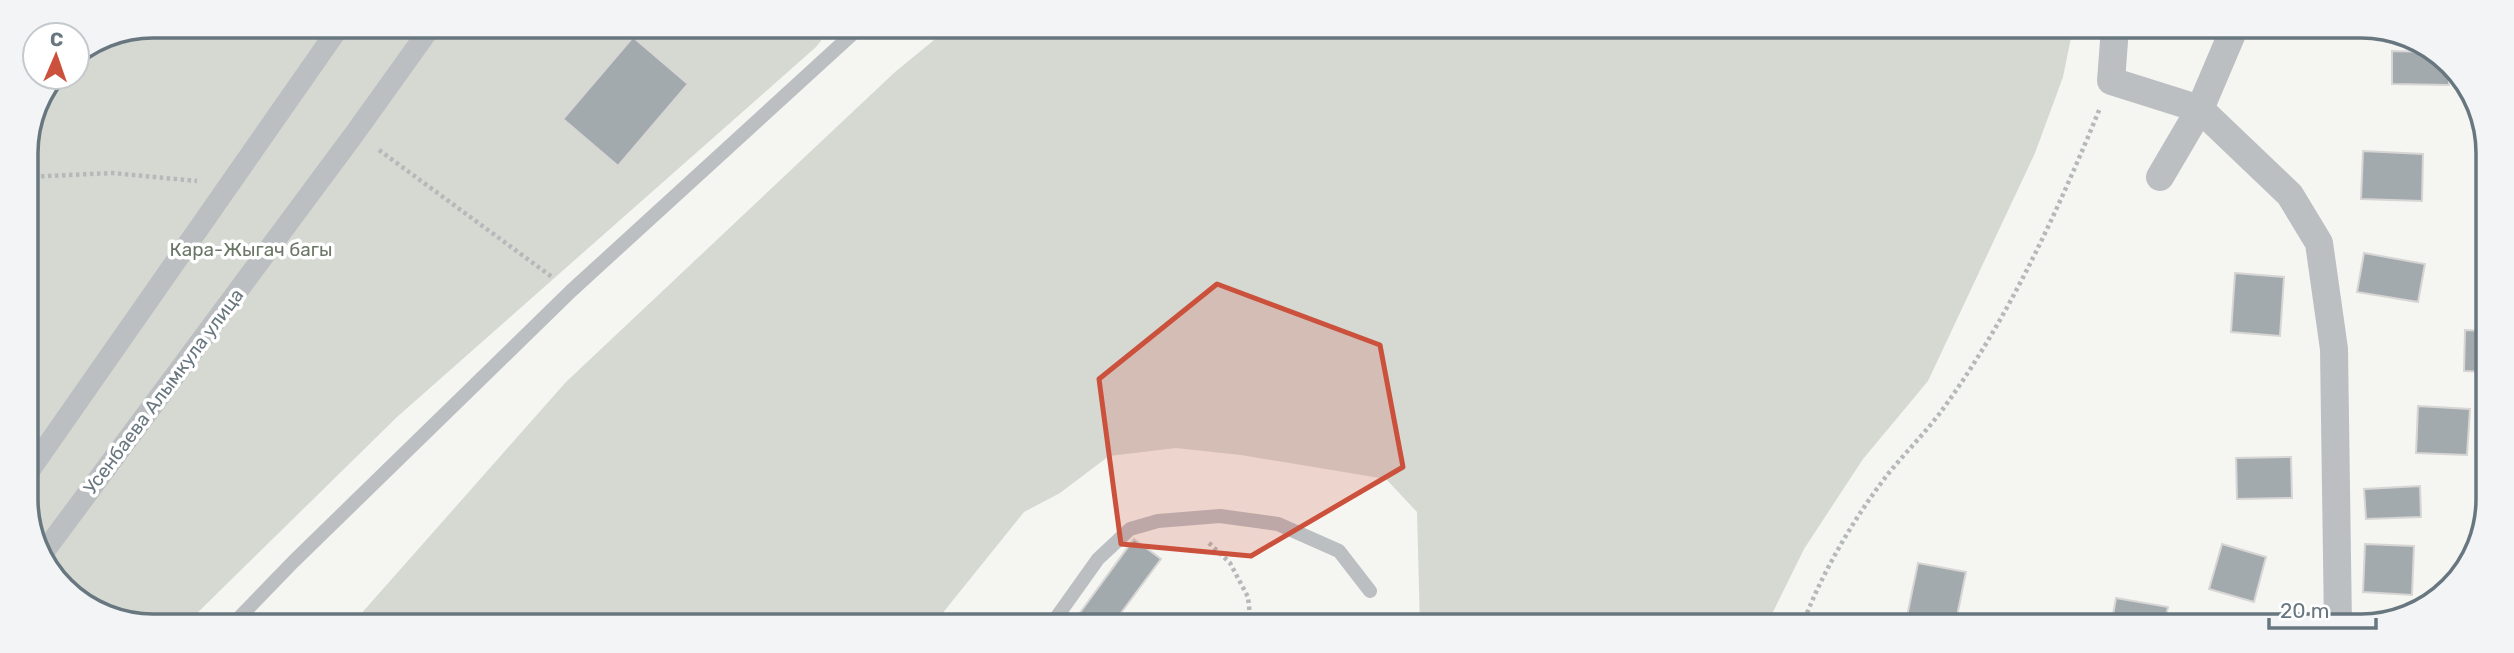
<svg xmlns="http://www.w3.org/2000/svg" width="2514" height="653" viewBox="0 0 2514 653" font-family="Rubik,sans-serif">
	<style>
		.green { fill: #d5d9d2 }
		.building { fill: #a3aaae; stroke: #d7d6d5; stroke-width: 2 }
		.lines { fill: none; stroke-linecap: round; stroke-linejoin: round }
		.path { stroke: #b5b9ba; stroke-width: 4.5; stroke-dasharray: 3.5 3.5; stroke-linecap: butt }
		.service { stroke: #bbbfc2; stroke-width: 14 }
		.pedestrian { stroke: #bbbfc2; stroke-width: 21 }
		.minor { stroke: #bbbfc2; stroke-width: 28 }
		.marked { fill: #cb513c; fill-opacity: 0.2; stroke: #cb513c; stroke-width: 5; stroke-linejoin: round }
		.labels { text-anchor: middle; stroke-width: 7; stroke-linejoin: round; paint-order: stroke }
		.park-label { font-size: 19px; fill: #6b7766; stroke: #fff }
		.street-label { font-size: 19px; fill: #68777f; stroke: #fff }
		.rim { fill: none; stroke: #68777f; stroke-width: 3.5 }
	</style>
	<rect width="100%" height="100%" fill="#f5f5f2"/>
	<!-- green -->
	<path class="green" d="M154 26 832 27 816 47 397 417 186 624H128L63 589 29 525 27 146 58 77H77V55L105 36Z
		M950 27 2073 28 2063 77 2035 153 1928 381 1863 459 1804 549 1766 626H1420L1417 512 1386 479 1241 455 1176 448 1109 456 1060 493 1024 512 933 625 352 624 566 382 895 72Z"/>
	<!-- building -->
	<path class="building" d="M633 37 688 84 618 166 563 119Z
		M2392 51 2429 52 2449 63V85L2392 84Z
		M2363 151 2423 154 2422 201 2361 199Z
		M2364 253 2425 264 2418 302 2357 292Z
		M2235 273 2284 277 2280 336 2231 332Z
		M2465 330 2485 331V372L2464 371Z
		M2418 406 2470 409 2467 455 2416 453Z
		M2291 457 2292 498 2237 499 2236 458Z
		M2420 486 2421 517 2366 519 2364 489Z
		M1134 539 1161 559 1112 625H1071Z
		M2222 544 2266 557 2254 602 2209 589Z
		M2365 544 2414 546 2412 595 2363 592Z
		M1918 563 1966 572 1955 626H1905Z
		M2116 598 2168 607 2164 626H2111Z
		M1277 620 1330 624V625H1277Z"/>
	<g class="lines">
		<!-- path -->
		<path class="path" d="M379 150 552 277
			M27 177 112 173 197 181
			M1209 543 1230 563 1248 597 1251 625
			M1802 626C1821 574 1854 518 1888 474 1905 453 1924 434 1940 413 2007 322 2057 213 2100 108"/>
		<!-- service -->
		<path class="service" d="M233 624 293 562 571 291 860 27
			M1051 625 1098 559 1130 529 1158 521 1220 516 1278 524 1339 551 1370 591"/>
		<!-- pedestrian -->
		<path class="pedestrian" d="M28 473 340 26
			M44 552 355 133 431 27"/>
		<!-- minor -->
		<path class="minor" d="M2115 28 2111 81 2200 109 2290 195 2319 243 2334 349 2338 626
			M2160 177 2200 109 2234 29"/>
	</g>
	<!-- marked area -->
	<path class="marked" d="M1217 284 1380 345 1403 467 1251 556 1121 544 1099 379Z"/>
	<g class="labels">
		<!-- park labels -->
		<g class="park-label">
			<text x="251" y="256">Кара-Жыгач багы</text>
		</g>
		<!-- street labels -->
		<g class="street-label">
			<text transform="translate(163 391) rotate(-53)" y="7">Усенбаева Алымкула улица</text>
		</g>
	</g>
	<!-- crop -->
	<path d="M0 0H2514V653H0ZM153 38H2361A115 115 0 0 1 2476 153V499A115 115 0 0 1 2361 614H153A115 115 0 0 1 38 499V153A115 115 0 0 1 153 38Z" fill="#f3f4f5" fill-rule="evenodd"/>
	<path class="rim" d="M153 38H2361A115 115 0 0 1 2476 153V499A115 115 0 0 1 2361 614H153A115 115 0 0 1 38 499V153A115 115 0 0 1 153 38Z"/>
	<!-- north arrow -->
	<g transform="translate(56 56) rotate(2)"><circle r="33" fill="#ffffff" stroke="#c3c9cc" stroke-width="2"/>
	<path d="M0-5L12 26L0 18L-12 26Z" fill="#cb513c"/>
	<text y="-10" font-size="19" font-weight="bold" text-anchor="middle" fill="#68777f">С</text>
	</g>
	<!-- scale -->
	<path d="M2269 618v10h107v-10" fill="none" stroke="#68777f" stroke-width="3.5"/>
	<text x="2280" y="618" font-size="21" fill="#68777f" stroke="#ffffff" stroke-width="5" paint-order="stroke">20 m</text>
</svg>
